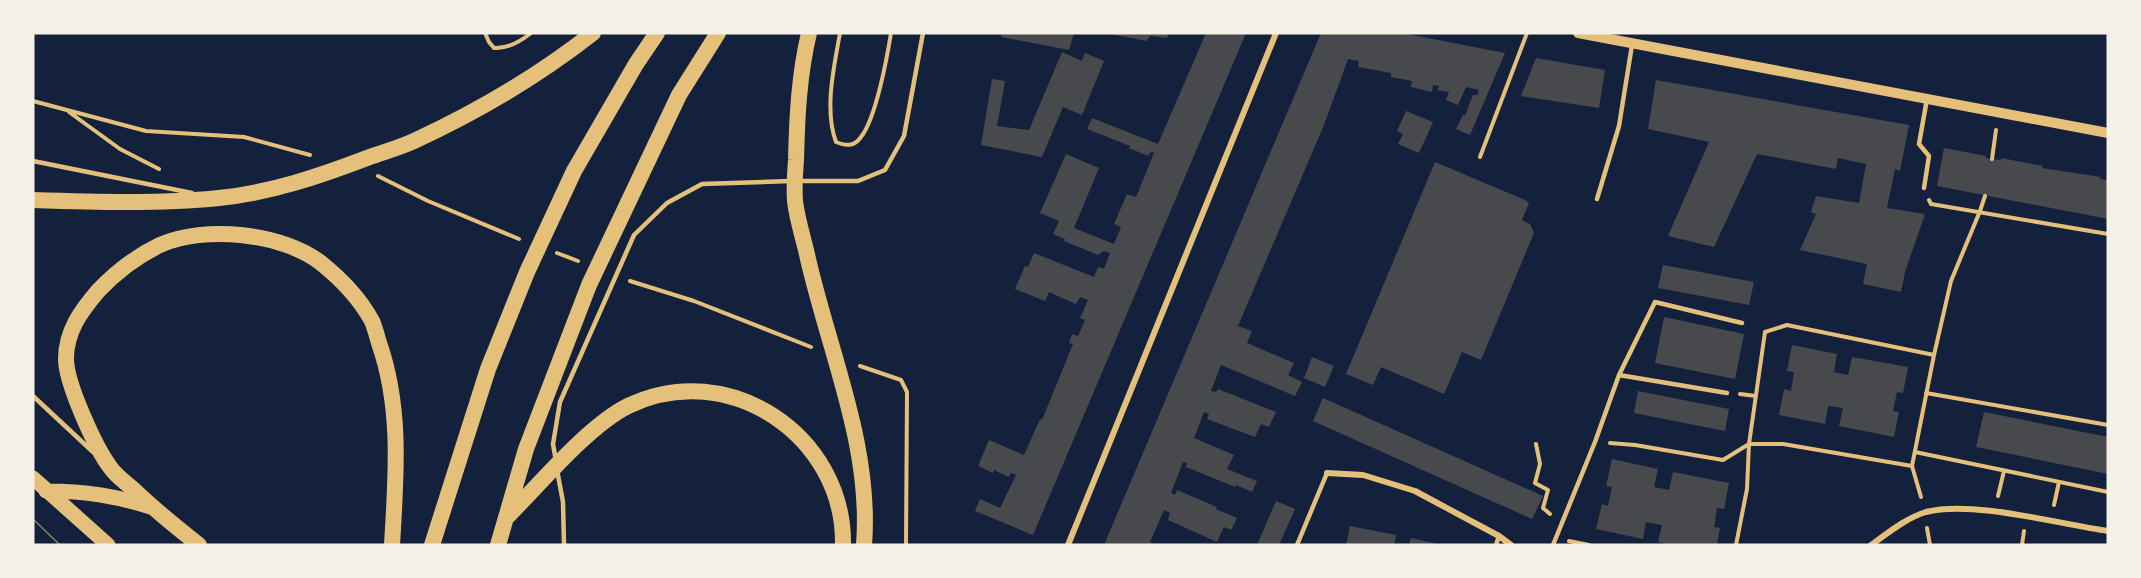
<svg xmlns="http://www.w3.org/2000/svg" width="2141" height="578" viewBox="0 0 2141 578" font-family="'Exo 2',sans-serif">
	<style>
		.building { fill: #48494c }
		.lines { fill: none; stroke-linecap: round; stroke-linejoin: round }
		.path { stroke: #e5c07b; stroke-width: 4 }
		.service { stroke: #e5c07b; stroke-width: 4.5 }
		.minor { stroke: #e5c07b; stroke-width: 6 }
		.tertiary { stroke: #e5c07b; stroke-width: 10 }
		.primary { stroke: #e5c07b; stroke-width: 15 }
		.trunk { stroke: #e5c07b; stroke-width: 16 }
		.tram { stroke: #918062; stroke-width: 1.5 }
	</style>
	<rect width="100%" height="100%" fill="#14213d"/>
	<!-- building -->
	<path class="building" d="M1001 33H1074L1069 50 1001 37Z
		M1104 33H1169L1167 38 1150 36 1147 41Z
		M1206 33H1246L1033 535 975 511 980 499 1000 508 1016 475 1011 473 1009 477 994 470 993 473 978 466 989 440 1024 455 1040 419 1042 420 1073 344 1069 343 1072 334 1078 336 1085 320 1080 318 1088 300 1080 297 1076 304 1049 292 1045 301 1015 289 1025 266 1028 267 1034 253 1094 277 1098 267 1104 269 1110 253 1104 251 1098 255 1064 241 1065 239 1053 234 1059 221 1040 213 1066 154 1099 168 1074 228 1114 244 1121 227 1114 224 1127 194 1136 197 1154 153 1151 152 1148 156 1129 148 1130 146 1087 129 1092 118 1158 144Z
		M1321 33H1402L1505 53 1470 135 1456 129 1463 115 1465 116 1473 95H1477L1479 90 1466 87 1458 105 1446 100 1449 92 1437 90 1439 86 1433 85 1432 92 1411 87 1412 81 1391 77V73L1358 67 1359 61 1348 59 1324 125 1238 326 1252 331 1247 343 1294 363 1288 375 1302 382 1295 396 1221 365 1211 391 1216 392 1218 389 1276 412 1269 427 1261 424 1255 437 1207 419 1209 414 1204 412 1194 438 1234 455 1227 469 1257 481 1252 492 1236 485 1235 487 1186 467 1187 463 1183 462 1171 493 1175 495 1177 490 1217 507 1216 509 1237 518 1231 530 1224 527 1217 542 1168 520 1170 513 1164 510 1150 542 1156 545H1104Z
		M1062 52 1082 61 1085 53 1104 61 1082 115 1063 107 1042 157 981 145 992 79 1005 81 997 126 1029 130Z
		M1536 58 1605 70 1599 108 1521 96Z
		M1656 80 1909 125 1900 171 1895 169 1887 208 1925 214 1905 272 1901 292 1863 284 1867 264 1800 250 1816 214 1811 212 1816 196 1859 203 1866 164 1838 158 1836 169 1757 154 1714 247 1668 236 1709 142 1648 129Z
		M1406 111 1433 122 1419 153 1398 144 1403 134 1397 131Z
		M1944 148 1986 156V158L1992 159 2001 160V158L2043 166 2042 168 2101 177 2100 179 2108 180V219L1937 186Z
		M1435 162 1525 200 1529 203 1522 220 1530 224 1534 233 1481 360 1462 352 1444 394 1381 367 1373 385 1346 374Z
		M1663 265 1754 282 1749 305 1658 288Z
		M1664 317 1744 334 1735 379 1655 363Z
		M1792 345 1837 354 1834 372 1848 375 1852 357 1908 367 1903 393 1897 392 1893 411 1899 412 1894 437 1839 426 1843 408 1828 406 1825 424 1779 415 1784 389 1791 391 1794 372 1787 371Z
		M1312 357 1334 366 1325 387 1304 378Z
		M1638 391 1729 409 1725 431 1634 413Z
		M1323 398 1543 496 1532 519 1313 421Z
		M1984 412 2108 437V474L1976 447Z
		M1612 459 1658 469 1654 487 1669 490 1673 472 1729 483 1724 509 1717 508 1714 527 1720 528 1717 545H1671L1658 542 1662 525 1646 522 1643 539 1596 529 1602 504 1608 506 1612 487 1606 486Z
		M1276 501 1295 509 1279 545H1257Z
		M1350 526 1396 535 1394 545H1346Z
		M1411 538 1438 544V545H1409Z"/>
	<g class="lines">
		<!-- path -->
		<path class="path" d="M485 33 489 42 494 48C507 49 521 41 531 33
			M840 33C834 67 824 109 836 142 846 146 854 147 861 137 876 118 887 58 891 33
			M33 101 146 131 244 137 310 155
			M69 112 120 149 159 169
			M1480 157 1527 33
			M1992 159 1996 130
			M378 176 428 201 519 239
			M1929 200 1931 204 2108 234
			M557 253 578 261
			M630 281 694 301 811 347
			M860 366 901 380 907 392 906 545
			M1926 393 2108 425
			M1740 394 1756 396
			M1610 443 1635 445 1723 460 1749 444H1783L1912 466
			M1536 444 1540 464 1535 483 1548 490 1543 508 1550 514
			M1915 452 2108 492
			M1998 496 2004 471
			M1921 497 1912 466 1934 355 1951 281 1980 211 1985 196
			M2054 505 2059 482
			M1927 528 1930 545
			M1569 541 1589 545
			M1736 545 1747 489 1749 444 1765 332 1787 325 1934 355
			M2022 545 2024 531"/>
		<!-- service -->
		<path class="service" d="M33 161 192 193
			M799 181H858L885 170 904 136 923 33
			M1924 188 1929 156 1919 144 1927 99
			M1597 199 1619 126 1632 45
			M1619 375 1727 393
			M33 396 93 452
			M556 461 553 444 560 402 634 235 667 203 702 184 791 181
			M557 470 563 502 564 545
			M1297 545 1327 473
			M1496 545 1499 536
			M1553 545 1595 442 1619 375 1655 302 1742 323"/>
		<!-- minor -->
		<path class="minor" d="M1327 473 1363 475 1415 491 1499 536 1511 545
			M1068 545 1276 33
			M1871 545C1888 533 1906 518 1926 512 1973 500 2058 524 2108 531"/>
		<!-- tertiary -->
		<path class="tertiary" d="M1578 33 2108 133"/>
		<!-- primary -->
		<path class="primary" d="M33 478 108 545
			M46 491C86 491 116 496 154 508"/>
		<!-- trunk -->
		<path class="trunk" d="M809 33C799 75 797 117 796 160 795 173 794 188 795 201 797 218 802 234 806 250 827 348 872 443 864 545
			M33 200C92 202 160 204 219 198 270 193 320 176 367 158 383 152 399 148 414 141 477 112 538 76 593 33
			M507 517C540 484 588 426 628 406 728 357 845 436 843 545
			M199 545C176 527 154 509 133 489 125 482 115 475 110 467 95 447 66 383 66 359 66 331 81 311 98 291 116 272 137 256 160 245 204 225 283 233 321 263 341 279 360 299 372 321 375 328 377 336 379 343 402 408 396 477 392 545
			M432 545 488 369 527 272 574 171 636 64 657 33
			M498 545 526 449 589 285 679 95 718 33"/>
		<!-- tram -->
		<path class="tram" d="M33 519 60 545"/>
	</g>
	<!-- border -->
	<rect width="2141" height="578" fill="none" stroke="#f6f1e7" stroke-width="69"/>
</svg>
